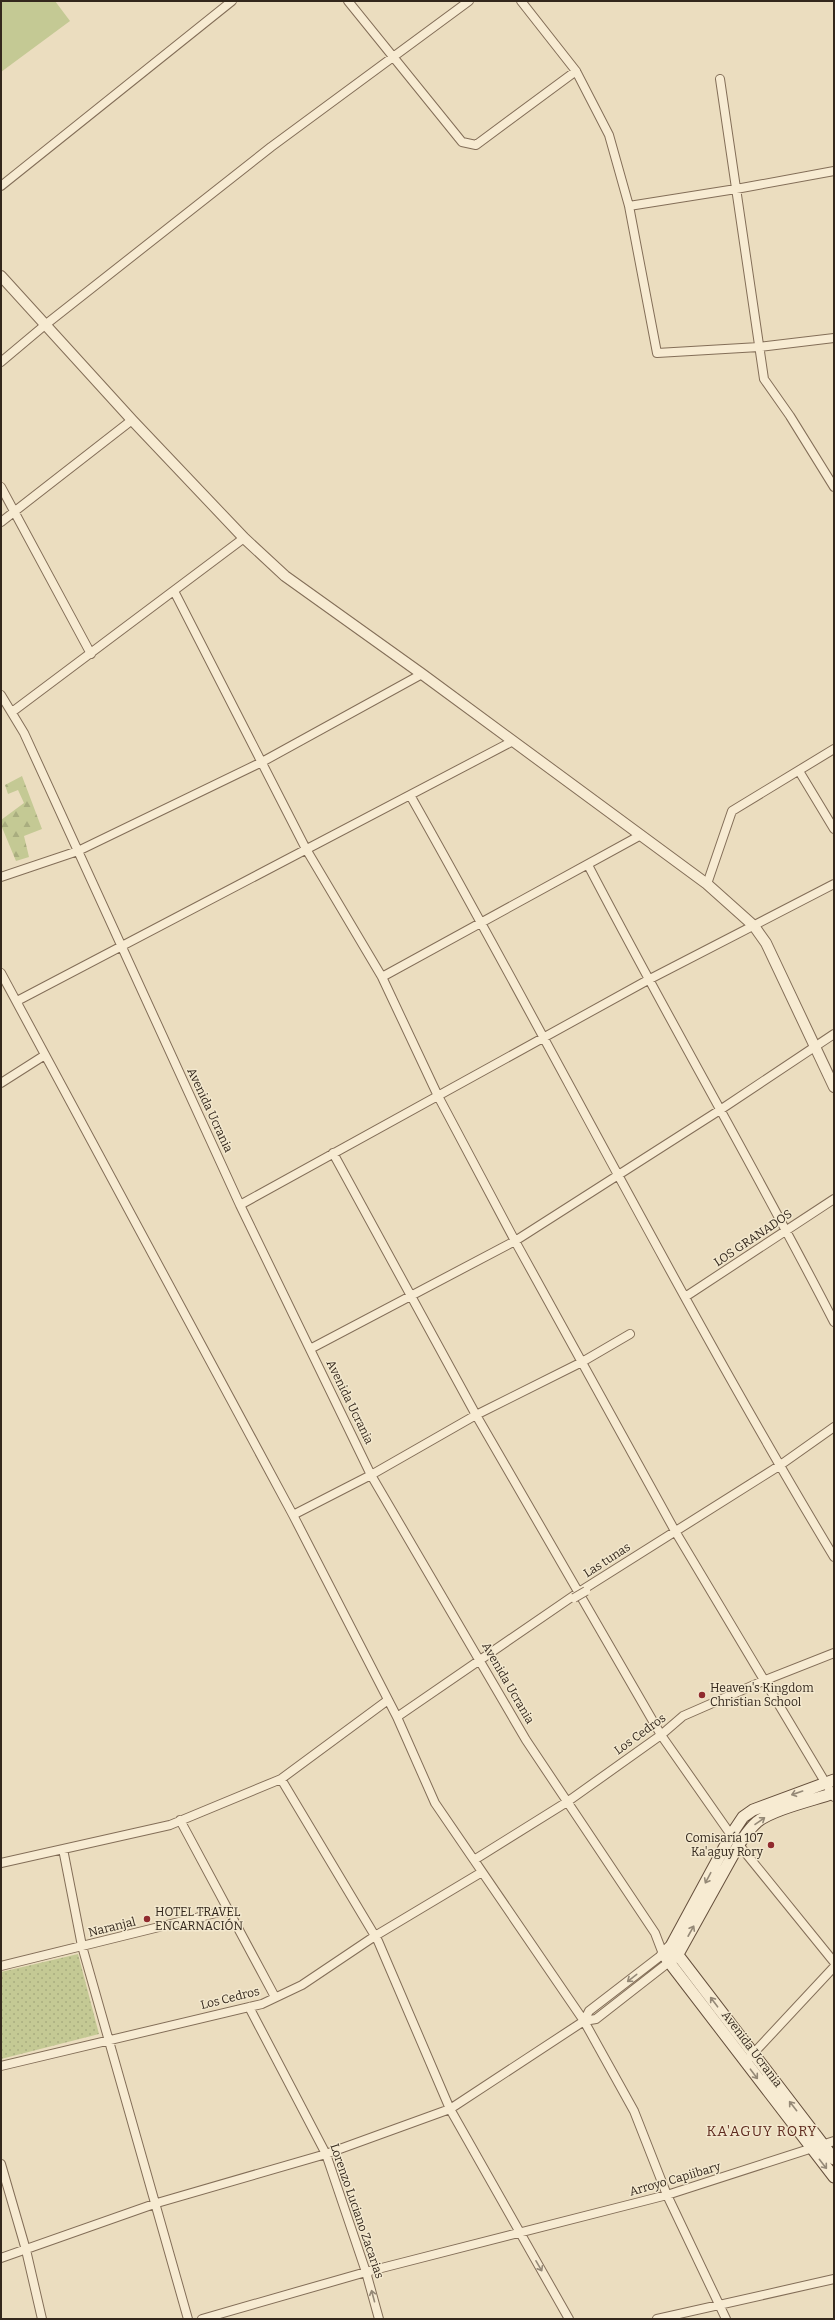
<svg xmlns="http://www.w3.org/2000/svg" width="835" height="2320" viewBox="0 0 835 2320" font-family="Bitter,serif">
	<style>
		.forest { fill: url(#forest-firs) }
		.park { fill: url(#park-dots) }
		.pitch { fill: #c4c994 }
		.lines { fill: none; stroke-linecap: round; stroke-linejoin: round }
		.minor-casing { stroke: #836e58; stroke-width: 10 }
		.tertiary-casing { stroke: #836e58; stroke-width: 12 }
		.secondary-casing { stroke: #654f3c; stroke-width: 13 }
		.minor { stroke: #f7ebd2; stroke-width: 8 }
		.tertiary { stroke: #f7ebd2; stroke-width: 10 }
		.secondary { stroke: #f7ebd2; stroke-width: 11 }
		.minor-bridge-casing { stroke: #836e58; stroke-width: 10; stroke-linecap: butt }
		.minor-bridge { stroke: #f7ebd2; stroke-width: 8 }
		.oneway { stroke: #958977 }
		.poi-dot { fill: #902b2e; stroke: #f3e8ce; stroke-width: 1.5 }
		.labels { text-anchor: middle; stroke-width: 3; stroke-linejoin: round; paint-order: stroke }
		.street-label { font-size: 12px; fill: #33271c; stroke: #f3e8ce }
		.poi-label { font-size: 12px; fill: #33271c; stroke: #f3e8ce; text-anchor: start }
		.quarter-label { font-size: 14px; letter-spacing: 1px; fill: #5e2a1e; stroke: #f3e8ce }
	</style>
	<defs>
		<pattern id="forest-firs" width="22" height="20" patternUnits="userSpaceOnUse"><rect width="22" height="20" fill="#c4c994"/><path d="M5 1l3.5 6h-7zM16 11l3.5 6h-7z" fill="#a9ad7f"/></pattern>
		<pattern id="park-dots" width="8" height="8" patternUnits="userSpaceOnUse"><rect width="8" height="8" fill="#c4c994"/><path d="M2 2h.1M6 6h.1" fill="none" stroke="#a9ad7f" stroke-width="1.8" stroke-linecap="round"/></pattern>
	</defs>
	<rect width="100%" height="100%" fill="#ebddbf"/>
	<!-- forest -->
	<path class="forest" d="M22 776 42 829 24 836 29 857 16 861 1 825V820L24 803 18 790 8 794 5 785Z"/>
	<!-- park -->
	<path class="park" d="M78 1954 99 2034 1 2059V1972Z"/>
	<!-- pitch -->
	<path class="pitch" d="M1 1H55L70 21 1 72Z"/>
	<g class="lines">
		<defs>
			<path id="minor" d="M348 1 462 142 476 145 576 71
				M521 1 576 71 609 135 629 206 657 353 759 347 834 338
				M720 79 764 379 790 416 834 487
				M1 186 232 1
				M629 206 736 189 834 171
				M1 362 45 325 271 147 469 1
				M1 487 91 654
				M1 522 132 420
				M174 591 306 849 382 977 438 1096 515 1241 675 1531 834 1797
				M1 695 24 733 240 1205 371 1475 526 1740 655 1933 663 1954 589 2011 584 2021 596 2019 669 1962
				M12 712 244 538
				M799 771 834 829
				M410 795C553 1048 684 1308 834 1557
				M588 865C668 1019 755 1168 834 1322
				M1 877 78 851 262 762 422 674
				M707 884 732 811 834 749
				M1 973 293 1515 397 1717 435 1803 584 2021 634 2111 667 2195 726 2319
				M382 977 641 835
				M17 1001 513 741
				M1 1083 45 1055
				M333 1153 476 1415 661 1735 731 1835 834 1962
				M240 1205 648 980 834 884
				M685 1297 834 1199
				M310 1349 515 1241 720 1110 834 1034
				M293 1515 371 1475 476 1415 582 1362 630 1334
				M397 1717 579 1592 779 1466 834 1427
				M281 1779 378 1941 450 2109 569 2319
				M180 1820 275 1997
				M63 1849 82 1946 188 2319
				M474 1860 567 1802 661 1735 683 1716 763 1681 834 1653
				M1 1863 170 1825 281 1779 388 1700
				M1 1966 228 1910
				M249 2007 326 2154 366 2272 379 2319
				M750 2057 834 1967
				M1 2066 262 2004 302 1985 375 1936 482 1872
				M1 2164 26 2250 42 2319
				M1 2258 157 2203 326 2154 450 2109 584 2021
				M202 2319 366 2272 667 2195 834 2141
				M657 2319 834 2279"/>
			<path id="tertiary" d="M1 276 132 420 244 538 285 576 422 674 707 884 754 926 766 943 834 1087"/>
			<path id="secondary" d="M834 1780 753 1810 743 1817 731 1835 671 1946 663 1954 834 2177
				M671 1946 834 2159
				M674 1958 678 1954 739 1844C745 1836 750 1828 757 1822 773 1809 814 1800 834 1793"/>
		</defs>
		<!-- minor casing -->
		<use href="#minor" class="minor-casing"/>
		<!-- tertiary casing -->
		<use href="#tertiary" class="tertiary-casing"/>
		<!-- secondary casing -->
		<use href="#secondary" class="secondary-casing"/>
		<!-- minor -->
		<use href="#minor" class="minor"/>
		<!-- tertiary -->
		<use href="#tertiary" class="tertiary"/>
		<!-- secondary -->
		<use href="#secondary" class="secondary"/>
		<defs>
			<path id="minor-bridge" d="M574 1598 586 1591"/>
		</defs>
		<!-- minor-bridge casing -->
		<use href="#minor-bridge" class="minor-bridge-casing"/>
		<!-- minor-bridge -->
		<use href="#minor-bridge" class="minor-bridge"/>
	</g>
	<!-- one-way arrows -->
	<defs><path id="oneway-shaft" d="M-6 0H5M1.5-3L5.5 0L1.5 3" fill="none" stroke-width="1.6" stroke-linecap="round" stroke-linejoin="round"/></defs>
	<g class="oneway">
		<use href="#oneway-shaft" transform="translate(797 1793) rotate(161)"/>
		<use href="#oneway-shaft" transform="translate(760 1821) rotate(-35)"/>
		<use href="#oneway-shaft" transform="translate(708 1878) rotate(118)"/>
		<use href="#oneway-shaft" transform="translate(691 1931) rotate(-61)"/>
		<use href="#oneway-shaft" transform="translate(632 1978) rotate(142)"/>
		<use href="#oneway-shaft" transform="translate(714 2002) rotate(-127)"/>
		<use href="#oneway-shaft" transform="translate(754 2074) rotate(53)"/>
		<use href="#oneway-shaft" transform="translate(793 2106) rotate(-128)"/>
		<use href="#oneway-shaft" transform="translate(823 2164) rotate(52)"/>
		<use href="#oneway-shaft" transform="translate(539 2266) rotate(60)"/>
		<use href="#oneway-shaft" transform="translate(373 2296) rotate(-105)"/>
	</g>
	<!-- markers -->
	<g class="poi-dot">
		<circle cx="702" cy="1695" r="4"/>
		<circle cx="771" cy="1845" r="4"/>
		<circle cx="147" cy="1919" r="4"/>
	</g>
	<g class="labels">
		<!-- street labels -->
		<g class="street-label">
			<text transform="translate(210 1110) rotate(65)" y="4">Avenida Ucrania</text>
			<text transform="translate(753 1238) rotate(-34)" y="4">LOS GRANADOS</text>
			<text transform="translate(350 1402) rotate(64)" y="4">Avenida Ucrania</text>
			<text transform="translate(607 1560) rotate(-33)" y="4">Las tunas</text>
			<text transform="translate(508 1683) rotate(60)" y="4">Avenida Ucrania</text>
			<text transform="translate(640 1734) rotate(-36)" y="4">Los Cedros</text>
			<text transform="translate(112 1927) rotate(-14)" y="4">Naranjal</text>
			<text transform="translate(230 1998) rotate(-14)" y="4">Los Cedros</text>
			<text transform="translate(752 2049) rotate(53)" y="4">Avenida Ucrania</text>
			<text transform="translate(675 2179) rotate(-16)" y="4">Arroyo Capiibary</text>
			<text transform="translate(357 2211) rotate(71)" y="4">Lorenzo Luciano Zacarias</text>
		</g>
		<!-- poi labels -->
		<g class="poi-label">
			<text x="710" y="1692">Heaven's Kingdom<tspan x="710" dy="14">Christian School</tspan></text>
			<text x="763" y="1842" text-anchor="end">Comisaría 107<tspan x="763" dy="14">Ka'aguy Rory</tspan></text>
			<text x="155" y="1916">HOTEL TRAVEL<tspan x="155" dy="14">ENCARNACIÓN</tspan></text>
		</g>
		<!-- quarter labels -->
		<g class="quarter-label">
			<text x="762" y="2136">KA'AGUY RORY</text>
		</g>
	</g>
	<!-- border -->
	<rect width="835" height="2320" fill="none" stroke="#33271c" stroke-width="4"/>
</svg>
